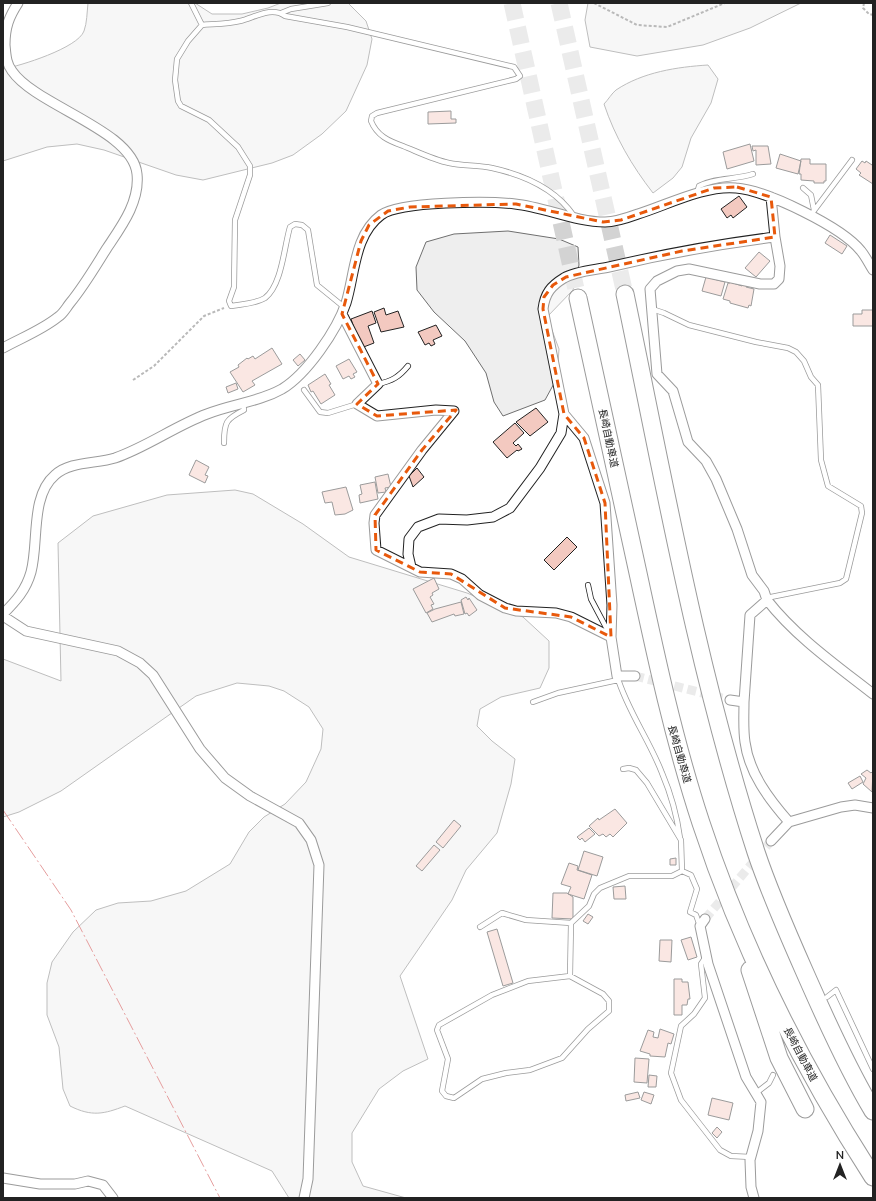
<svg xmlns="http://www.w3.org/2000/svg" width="876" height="1201" viewBox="0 0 876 1201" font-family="Mulish,'Noto Sans JP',sans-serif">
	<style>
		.green { fill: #eee; stroke: #6f6f6f }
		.building { fill: #f3c9c0; stroke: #222 }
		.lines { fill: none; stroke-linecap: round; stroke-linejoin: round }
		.street-tunnel { stroke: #d3d3d3; stroke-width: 9; stroke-dasharray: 9 4.5; stroke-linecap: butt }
		.highway-tunnel { stroke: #d3d3d3; stroke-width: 17; stroke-dasharray: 17 8; stroke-linecap: butt }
		.lane-casing { stroke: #222; stroke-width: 6 }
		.street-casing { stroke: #222; stroke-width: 11 }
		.highway-casing { stroke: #222; stroke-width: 19 }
		.path { stroke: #646464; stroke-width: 2; stroke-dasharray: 3 2; stroke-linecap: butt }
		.lane { stroke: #fff; stroke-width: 4.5 }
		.street { stroke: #fff; stroke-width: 9 }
		.highway { stroke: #fff; stroke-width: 17 }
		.power { stroke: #c62828; stroke-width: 1; stroke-dasharray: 14 3 2 3; stroke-linecap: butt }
		.marked { fill: none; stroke: #e8590c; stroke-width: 3; stroke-dasharray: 8 5; stroke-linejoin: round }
		.labels { text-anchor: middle; stroke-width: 3; stroke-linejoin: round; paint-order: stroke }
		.street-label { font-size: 10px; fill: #222; stroke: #fff }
	</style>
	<rect width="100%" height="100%" fill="#fff"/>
	<!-- green -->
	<path class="green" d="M88 3H195L212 14H242L268 8 281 3H348L366 21 372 39 367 65 346 111 322 134 293 155 272 163 203 180 176 175 104 150 77 144 47 147 3 161V69C20 66 78 48 84 31 87 23 87 12 88 3Z
		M588 3H801L750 28 703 45 637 56 590 47 585 20Z
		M708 65 718 79 711 103 691 138 682 167 673 178 653 193C632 166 615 137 604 104 608 100 612 93 616 90 643 72 677 67 708 65Z
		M508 231 559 239 578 247 579 265 573 290 547 317 559 349 557 378 545 400 503 416 494 402 486 373 465 341 434 312 417 290 416 267 426 242 454 234Z
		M235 490 253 494 303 524 349 557 467 593 523 617 549 641V668L540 688 501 697 480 709 477 726 492 741 515 759 511 784 497 833 466 870 452 900 400 976 428 1059 403 1071 379 1089 352 1133V1162L363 1186 406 1198H289L272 1171 125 1106C104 1114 92 1117 70 1106L63 1089 59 1047 47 1015V983L52 962 73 932 96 910 118 903 151 901 186 891 230 864 249 832 264 817 285 804 306 782 321 749 323 729 309 707 284 691 269 686 237 683 196 696 61 791 19 812 3 817V659L61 681 58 543 93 516 167 495Z"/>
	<!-- building -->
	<path class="building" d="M451 111V119H456V123L428 124V112Z
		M750 144 754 161 727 169 723 152Z
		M752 146H768L771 164 756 165V150L753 151Z
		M780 154 801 161 798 174 776 168Z
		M801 159H810V164H826V181H824V183H814V181L801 180V174H799Z
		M862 161 865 163 866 161 872 165 873 163V184L859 175 861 173 856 169Z
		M739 196 747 207 733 218 731 215 727 218 721 209Z
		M830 235 847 246 842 254 825 243Z
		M759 252 770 261 756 277 745 268Z
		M706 277 725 282 721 296 702 291Z
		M730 282 742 286 743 284 747 285 746 287 754 289 751 306 749 305 748 308 730 303V301L723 299 728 283H730Z
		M384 308 386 315 398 311 404 327 381 332 374 312Z
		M862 310H873V326H853V314H862Z
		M372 311 376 323 368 326 374 343 361 348 351 319Z
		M436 325 442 336 433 340 435 344 431 346 429 343 425 345 418 332Z
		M272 348 282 364 252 381 255 385 243 392 230 372 239 367 238 365 247 358 248 359 253 356 255 359Z
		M300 354 305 360 298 366 293 360Z
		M349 359 357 372 353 374 355 377 351 379 349 376 343 379 336 366Z
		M325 374 331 384 329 385 335 395 321 404 313 391 311 392 308 385Z
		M236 383 238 389 228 393 226 387Z
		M536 408 548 422 530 436 516 422Z
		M515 423 524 433 513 443 516 446 518 444 522 449 518 451 517 450 507 458 493 442Z
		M196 460 209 467 205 475 208 476 205 483 189 475Z
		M417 468 424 477 413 487 409 476Z
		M388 474 391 487 385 488 386 492 378 493 375 477Z
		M375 482 378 499 360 503 359 495 362 494 360 485Z
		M346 487 353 510 345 514 335 515 332 502 325 503 322 492Z
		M567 537 577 547 554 570 544 560Z
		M434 578 439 589 432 593 433 595 430 597 434 604 431 605 433 609 426 613 413 589Z
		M466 597 468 600 469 598 477 610 469 616 467 613 465 614 461 600Z
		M461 602 464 614 455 616 454 614 432 622 427 613 435 609Z
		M867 770 871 773 873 771 872 792 863 784 866 778 861 774Z
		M860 776 863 782 852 789 848 783Z
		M615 809 627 823 613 837 610 834 606 837 603 834 599 836 589 826 598 818 599 820Z
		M454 820 461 826 443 848 436 842Z
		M589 828 595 834 585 842 582 838 580 840 577 837Z
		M434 845 440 850 422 871 416 866Z
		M584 851 603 857 597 876 578 870Z
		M676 858V865H670V859Z
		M569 863 578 866 577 870 592 875 584 899 568 894 571 887 561 884Z
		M625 886 626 899H614L613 887Z
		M553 893H567L573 897V919L552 918Z
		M588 914 593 917 588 924 583 921Z
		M497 929 513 983 503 986 487 932Z
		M691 937 697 957 688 960 681 940Z
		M660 940H672L671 962 659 961Z
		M674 979H682V982H688L690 999H688L687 1005H682V1015H674Z
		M660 1029 674 1034 671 1044 668 1043 665 1057 650 1056V1054L640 1051 648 1030 654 1032 653 1037 658 1038Z
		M635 1058 649 1059 647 1083 634 1082Z
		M649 1075 657 1076 656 1087H648Z
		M638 1092 640 1098 626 1101 625 1095Z
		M644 1092 654 1095 651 1104 641 1100Z
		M712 1098 733 1103 729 1120 708 1115Z
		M717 1127 722 1132 717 1138 712 1133Z"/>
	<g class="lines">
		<!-- street-tunnel -->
		<path class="street-tunnel" d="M635 676 730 700
			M705 919 771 841"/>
		<!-- highway-tunnel -->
		<path class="highway-tunnel" d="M512 3 578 298
			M559 3 625 294"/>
		<defs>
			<path id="lane" d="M191 3 202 25C214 24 228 24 240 21 254 18 271 6 285 16L347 27 514 67 520 76 516 79 377 113 372 116 371 121C377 136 389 141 403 146 418 152 434 160 449 163 463 166 478 165 492 168 524 175 555 188 574 216
				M281 13 291 9 328 3
				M202 25 188 41 177 59 175 80 178 101 181 106 209 120 238 147 250 166V175L235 220 234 287 229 301 231 306C242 304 255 304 265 298 282 285 284 247 290 227L295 224 302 225 308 230 317 285 344 307
				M803 188 811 195 814 210
				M697 193 699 186C716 177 735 180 753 174
				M810 216 852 160
				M652 309 664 313 689 325 756 342 788 348 796 352 804 361 811 377 818 385 821 460 828 486 861 506 862 513 846 579 840 583 766 598
				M378 384C392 381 399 377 408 366
				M304 390 320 412 328 413 357 404
				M224 443C224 422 226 419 244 410L243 403
				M588 585 591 599 609 633
				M617 676C628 712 649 739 662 773 671 794 677 816 680 838
				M533 702 558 693 618 680
				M623 769 629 768 636 770 647 783 681 840 682 871 691 875 697 889 690 912 696 915 700 926
				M480 927 502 913 526 920 571 923
				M705 958 701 964 705 998 694 1014 681 1026 671 1073 681 1100 720 1150 731 1156 751 1157
				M570 976 528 981 492 995 439 1025 437 1030 448 1059 442 1091 446 1096 454 1098 482 1079 506 1073 530 1070 562 1058 588 1029 609 1011V1001L603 994 570 976 571 923 589 906 594 894 600 888 629 876H672L682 871
				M827 997 836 990 873 1069
				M756 1093 769 1083 773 1075"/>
			<path id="street" d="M342 314 378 384 357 404 377 416 436 410 454 411 422 450 375 515 374 523 376 550 420 572 451 574 462 579 480 595 505 608 516 611 556 613 571 617 611 637
				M3 348C21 338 42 330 58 317 63 314 66 308 70 303 84 286 95 267 107 248 121 227 140 202 137 174 133 130 36 106 12 71 6 63 6 55 5 45 5 27 9 17 18 3
				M564 414 584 438 605 503 612 605 611 637 617 676H635
				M411 567 408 554 409 539 418 527 439 519 467 520 493 517 510 508 540 468 561 433 564 414 543 309C545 293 551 286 564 278 576 271 595 270 609 267 664 254 719 244 775 237L771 197
				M767 600 764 591 752 575 737 529 716 479 706 461 688 442 673 391 657 374 650 289 657 281 677 271 689 269 760 284H774L779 279 780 266 775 237
				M3 614C16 601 26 590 31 572 39 543 30 496 55 475 70 461 96 464 115 458 147 447 175 426 207 414 232 404 259 402 282 389 307 374 337 330 346 303 355 274 354 235 381 215 400 201 490 201 515 204 544 207 576 222 605 222 616 222 627 218 638 214 667 205 705 185 736 188 766 190 842 227 861 251 866 257 869 264 873 270
				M3 616 26 631 118 651 140 663 153 675 200 749 225 778 250 796 299 823 311 840 319 865 308 1179 304 1198
				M730 700 744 702C744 715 743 729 745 742 749 773 769 799 789 822
				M744 702 750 615 767 600C796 637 836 665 873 694
				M771 841 789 822 841 807 855 805 873 808
				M705 919 700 926 708 964 746 1077 761 1102 758 1131 750 1160 751 1187 754 1198
				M3 1178 40 1184H75L88 1181 103 1185 113 1198"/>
			<path id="highway" d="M625 294C664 481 697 670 756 852 771 897 791 941 810 984 829 1027 849 1071 873 1111
				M578 298C598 390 618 482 638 573 656 657 674 741 701 823 742 948 802 1067 873 1177
				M750 970 779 1058 805 1109"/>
		</defs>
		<!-- lane casing -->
		<use href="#lane" class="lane-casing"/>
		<!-- street casing -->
		<use href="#street" class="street-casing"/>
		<!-- highway casing -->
		<use href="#highway" class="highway-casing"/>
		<!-- path -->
		<path class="path" d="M594 3 637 25 667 27 725 3
			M864 3 863 8 869 14 873 15
			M133 380 154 366 204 316 224 308"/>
		<!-- lane -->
		<use href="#lane" class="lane"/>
		<!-- street -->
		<use href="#street" class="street"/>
		<!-- highway -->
		<use href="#highway" class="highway"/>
		<!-- power -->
		<path class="power" d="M3 810 71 910 220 1198"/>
	</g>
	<!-- marked area -->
	<path d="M0 0H876V1201H0ZM737 187 771 197 775 237 682 251 566 277 553 285 544 297 543 309 564 414 584 438 605 503 611 637 571 617 505 608 451 574 420 572 376 550 375 515 422 450 456 410 377 416 357 404 378 384 342 314 361 241 369 225 388 211 410 207 516 204 603 222 621 220 714 188Z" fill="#fff" fill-opacity=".55" fill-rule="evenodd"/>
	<path class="marked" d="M737 187 771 197 775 237 682 251 566 277 553 285 544 297 543 309 564 414 584 438 605 503 611 637 571 617 505 608 451 574 420 572 376 550 375 515 422 450 456 410 377 416 357 404 378 384 342 314 361 241 369 225 388 211 410 207 516 204 603 222 621 220 714 188Z"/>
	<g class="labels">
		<!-- street labels -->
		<g class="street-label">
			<text transform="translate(609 438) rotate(78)" y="4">長崎自動車道</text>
			<text transform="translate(680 754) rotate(74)" y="4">長崎自動車道</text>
			<text transform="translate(801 1054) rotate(62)" y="4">長崎自動車道</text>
		</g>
	</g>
	<!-- border -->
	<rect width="876" height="1201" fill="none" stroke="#222222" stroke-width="8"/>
	<!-- north arrow -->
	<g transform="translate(840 1165)" stroke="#ffffff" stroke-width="3" paint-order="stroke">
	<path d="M0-3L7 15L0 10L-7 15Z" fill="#222222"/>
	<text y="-6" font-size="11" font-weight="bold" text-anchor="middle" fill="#222222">N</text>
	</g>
</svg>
